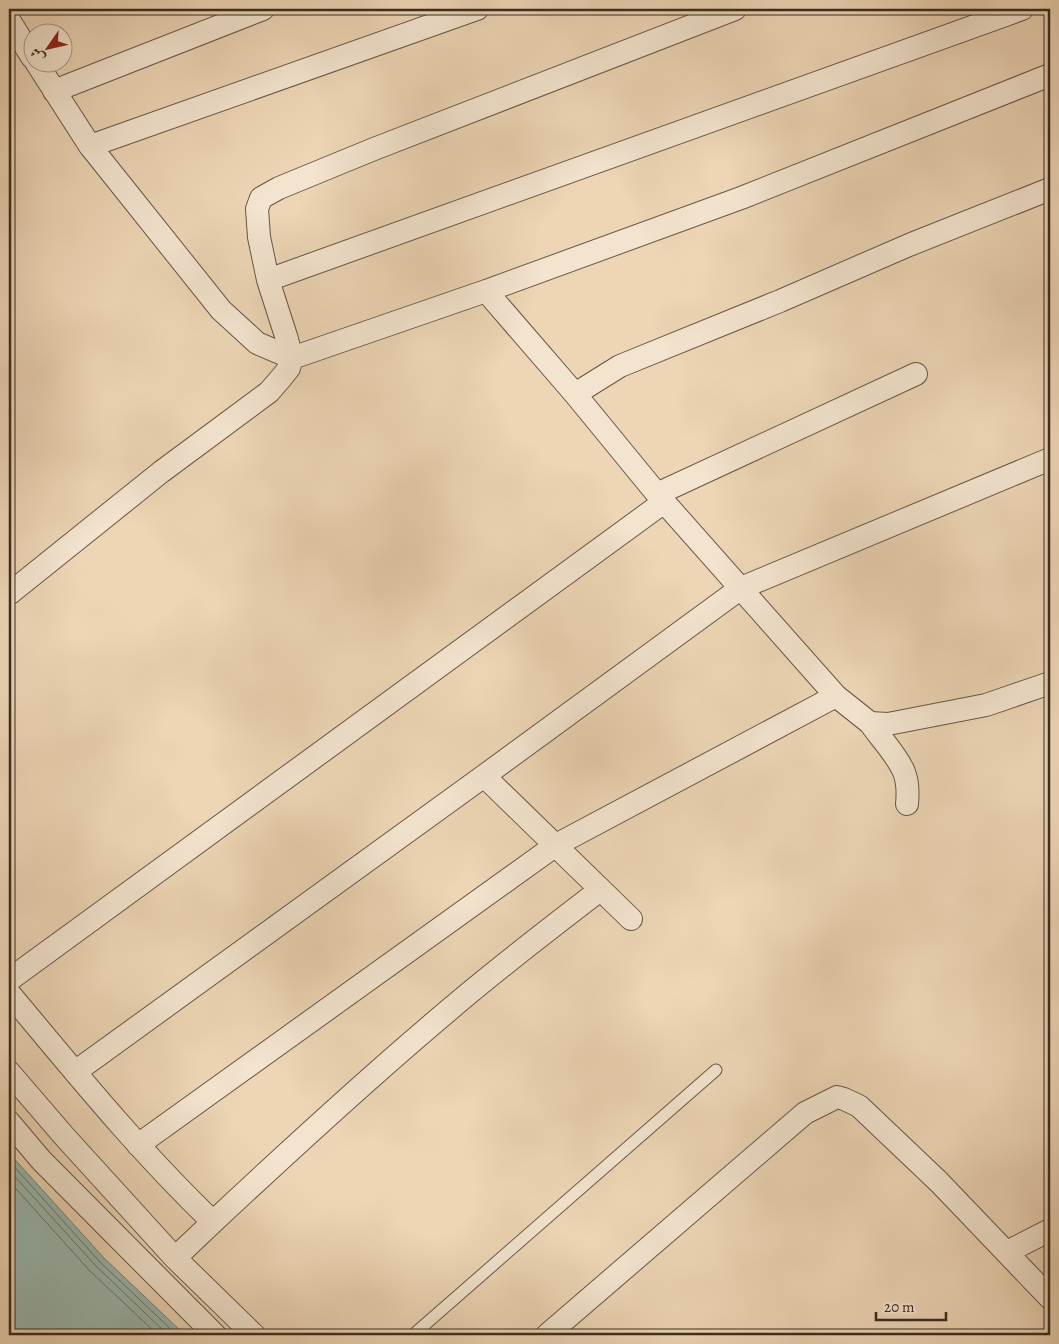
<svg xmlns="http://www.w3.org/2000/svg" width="1059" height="1344" viewBox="0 0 1059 1344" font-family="Alegreya,Amiri,serif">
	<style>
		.water { fill: #99b8b0; stroke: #738077 }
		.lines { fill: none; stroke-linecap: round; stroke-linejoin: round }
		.shore { stroke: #697268; stroke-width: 1 }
		.service-casing { stroke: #665746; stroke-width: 13 }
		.minor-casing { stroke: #665746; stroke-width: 24 }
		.service { stroke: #f3e4cf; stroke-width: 11 }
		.minor { stroke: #f3e4cf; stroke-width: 22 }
	</style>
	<rect width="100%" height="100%" fill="#edd5b5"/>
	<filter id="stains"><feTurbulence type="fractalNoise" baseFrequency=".004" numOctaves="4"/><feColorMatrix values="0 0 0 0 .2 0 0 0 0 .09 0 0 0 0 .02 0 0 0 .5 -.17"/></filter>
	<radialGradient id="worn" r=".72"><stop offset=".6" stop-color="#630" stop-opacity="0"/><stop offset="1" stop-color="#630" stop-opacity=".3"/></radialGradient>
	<!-- water -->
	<path class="water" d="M9 1153 104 1258 185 1335H9Z"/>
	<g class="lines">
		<!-- shore -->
		<path class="shore" d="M9 1161 100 1262 177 1335
			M9 1170 96 1266 168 1335
			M9 1181 90 1271 158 1335"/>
		<defs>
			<path id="service" d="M413 1335 716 1070"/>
			<path id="minor" d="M9 20 32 57
				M36 62 90 146 221 310 257 343 292 358 486 291
				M1050 75 741 198 486 291 575 394 657 494 836 696 870 723 888 724 986 705 1050 683
				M54 91 263 9
				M90 146 477 9
				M268 280 1022 9
				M575 394 620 366 780 301 909 245 1050 189
				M657 494 916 374
				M9 594 161 472 269 392 282 377 289 368 292 358 286 336 268 280 259 237 257 209 261 198 279 188 374 149 735 9
				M870 723C881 739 897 755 904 772 908 782 908 794 907 804
				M484 776 631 919
				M9 980 664 502
				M9 993C75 1072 138 1150 213 1222L175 1258
				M9 1072 64 1136 175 1258 254 1335
				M75 1072 484 776 741 588 1050 459
				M9 1122 41 1160 215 1335
				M138 1145 556 845 836 696
				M213 1222C290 1150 368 1078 449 1010 498 968 549 929 600 890
				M1007 1252 1050 1230
				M547 1335 805 1113 837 1097 844 1099 859 1106 939 1182 1050 1298"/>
		</defs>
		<!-- service casing -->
		<use href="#service" class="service-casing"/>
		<!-- minor casing -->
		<use href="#minor" class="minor-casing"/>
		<!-- service -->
		<use href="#service" class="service"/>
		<!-- minor -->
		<use href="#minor" class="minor"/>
	</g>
	<!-- margin -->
	<rect width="1059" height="1344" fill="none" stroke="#edd5b5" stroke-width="30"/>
	<rect x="10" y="10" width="1039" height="1324" fill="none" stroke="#392d21" stroke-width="2.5"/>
	<rect x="15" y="15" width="1029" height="1314" fill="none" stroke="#392d21"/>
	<!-- north arrow -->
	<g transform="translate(48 48) rotate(236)"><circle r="24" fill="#f3e4cf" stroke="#a99b89"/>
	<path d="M0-4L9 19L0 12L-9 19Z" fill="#8f2418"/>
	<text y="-8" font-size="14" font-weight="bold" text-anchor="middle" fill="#392d21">ش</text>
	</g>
	<!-- scale -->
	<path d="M876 1312v8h70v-8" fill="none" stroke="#392d21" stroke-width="2.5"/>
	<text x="884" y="1312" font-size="15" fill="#392d21" stroke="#f3e4cf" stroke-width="4" paint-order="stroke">20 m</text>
	<rect width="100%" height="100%" filter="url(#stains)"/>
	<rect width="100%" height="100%" fill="url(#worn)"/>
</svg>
